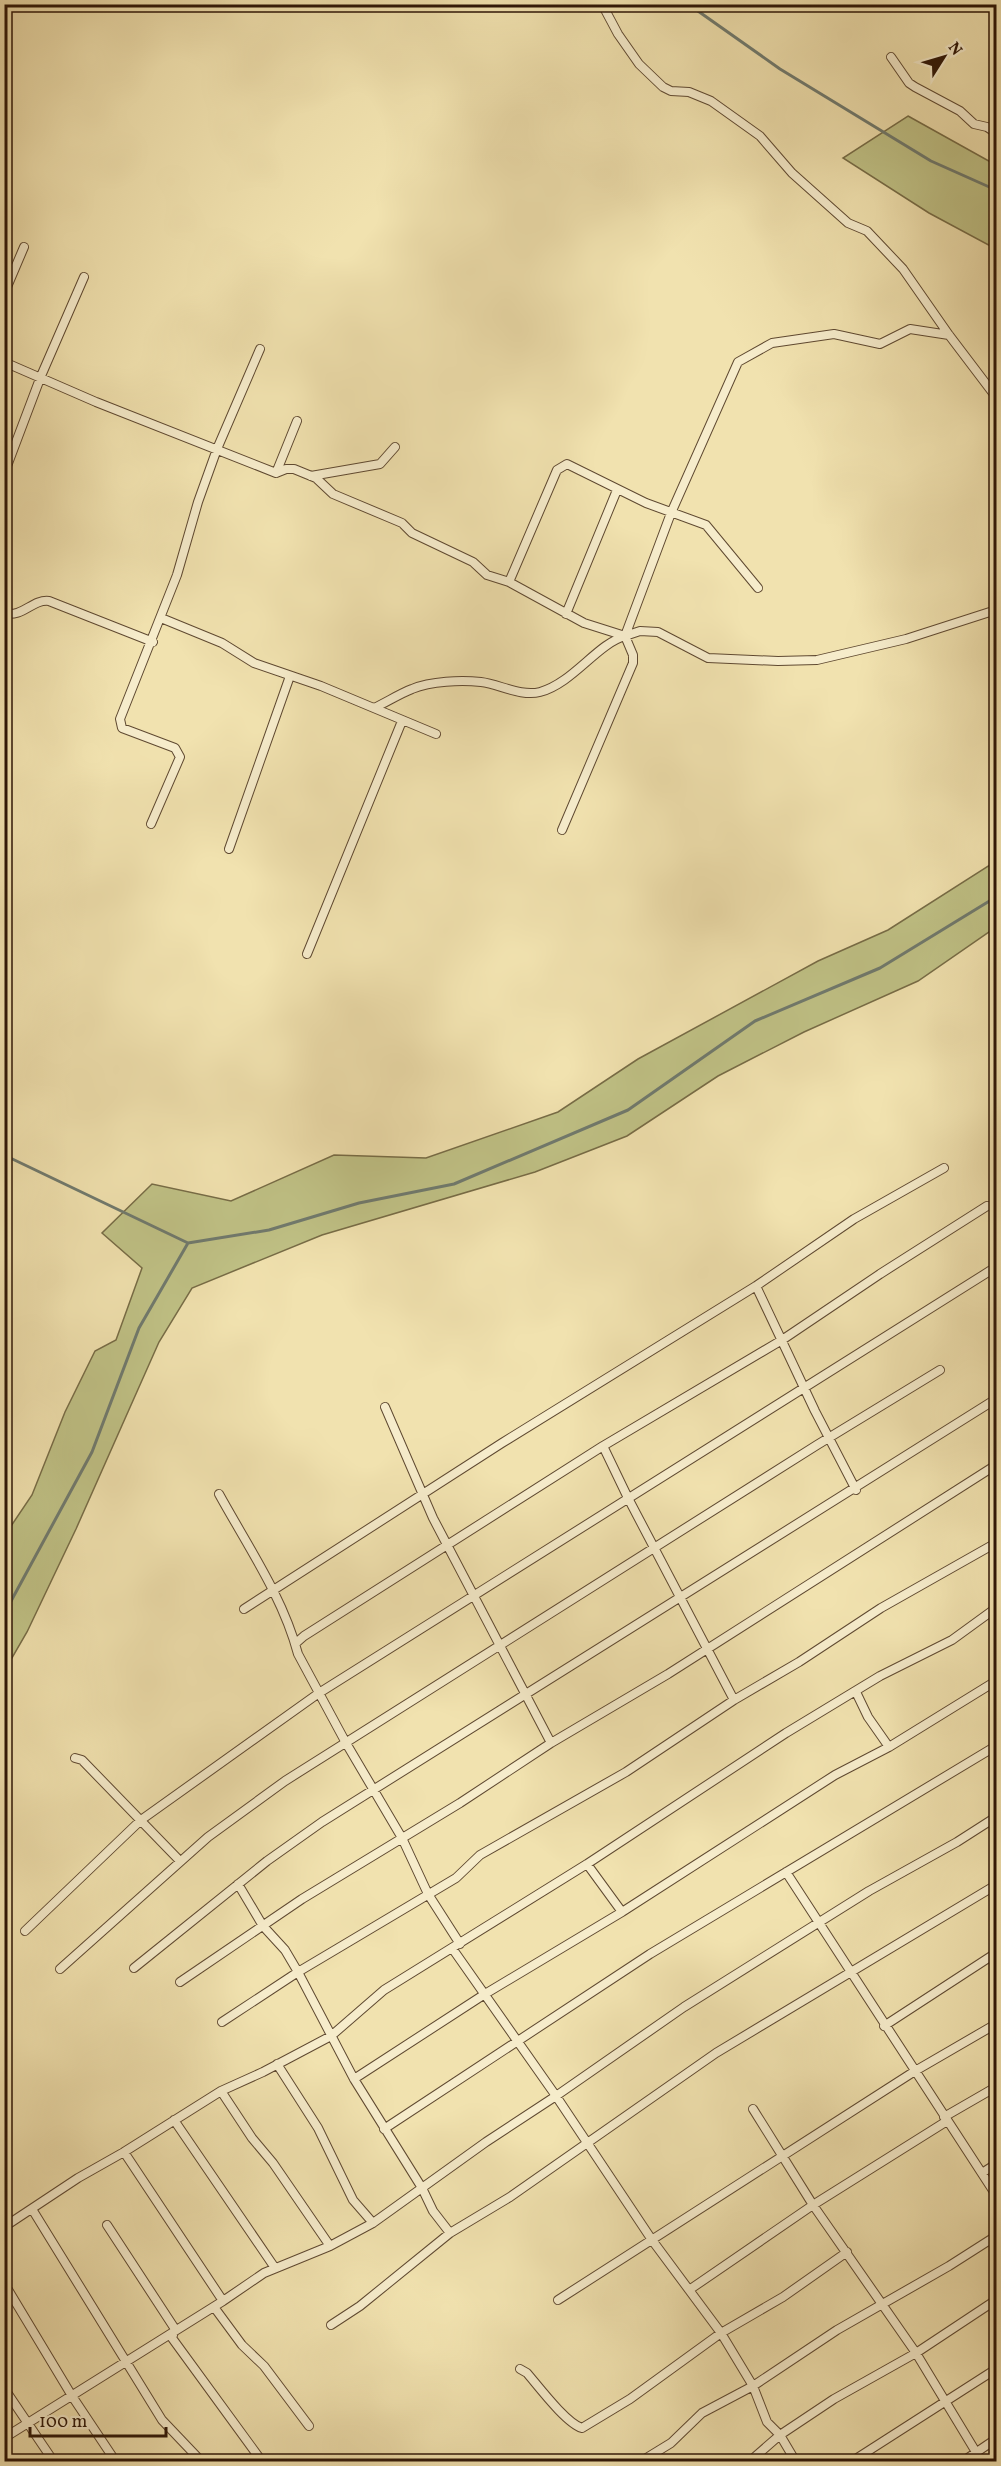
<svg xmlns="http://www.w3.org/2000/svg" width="1001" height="2466" viewBox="0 0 1001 2466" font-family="Vollkorn,serif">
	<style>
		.green { fill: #c0c286; stroke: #776c46; stroke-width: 1.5 }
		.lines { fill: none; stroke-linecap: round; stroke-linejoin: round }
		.stream { stroke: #707a6e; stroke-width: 3 }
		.minor-casing { stroke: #5f4931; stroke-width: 10 }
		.minor { stroke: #f6eccb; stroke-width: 8 }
	</style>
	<rect width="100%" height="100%" fill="#f1e2af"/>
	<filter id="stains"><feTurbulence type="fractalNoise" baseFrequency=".00333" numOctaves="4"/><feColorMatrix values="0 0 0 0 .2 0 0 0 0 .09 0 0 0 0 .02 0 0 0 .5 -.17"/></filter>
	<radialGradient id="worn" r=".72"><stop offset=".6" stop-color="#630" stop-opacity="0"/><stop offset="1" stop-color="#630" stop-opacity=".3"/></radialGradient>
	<!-- green -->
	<path class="green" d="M908 116 996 165V249L929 213 843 158Z
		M996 861V927L918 981 804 1032 718 1076 627 1136 535 1172 322 1235 192 1288 159 1342 76 1529 27 1632 5 1670V1535L32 1495 65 1412 95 1351 116 1340 142 1268 102 1233 152 1184 231 1201 334 1155 426 1158 558 1112 638 1059 818 961 888 930Z"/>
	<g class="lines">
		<!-- stream -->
		<path class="stream" d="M688 4 780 69 931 161 996 190
			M4 1155 188 1243
			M4 1614 92 1452 139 1328 188 1243 269 1230 359 1203 454 1184 628 1110 755 1021 880 968 996 897"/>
		<defs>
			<path id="minor" d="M602 4 618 34 639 64 663 87 671 91 689 92 711 101 760 136 792 173 848 223 867 231 903 269 949 335 996 397
				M891 57 909 83 915 87 960 111 974 124 987 127 996 133
				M4 294 24 247
				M4 362 96 402 276 473 286 469H294L316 478 333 494 402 523 412 533 473 562 487 575 509 582 584 623 625 636 640 631 658 632 708 658 778 661 817 660 906 639 996 610
				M276 473 297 421
				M4 474 41 376 84 277
				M311 476 380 464 395 447
				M509 582 557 470 567 464 646 503 706 525 758 588
				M4 613C23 618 32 599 49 601L153 642
				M566 614 617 490
				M161 618 222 643 254 663 321 686 436 734
				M374 708C387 702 399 694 412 689 431 681 461 680 481 682 499 684 521 697 540 692 573 683 597 644 625 636
				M151 824 180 757 175 748 122 728 120 719 177 575 198 502 217 449 260 349
				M562 830 633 663V655L625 636 671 513 738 362 772 343 834 334 880 344 910 329 949 335
				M229 849 290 676
				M307 954 402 721
				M756 1286 815 1411 856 1490
				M385 1407 433 1518 551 1743
				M603 1446 628 1498 734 1700
				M219 1494C247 1545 283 1597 298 1654L346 1743 402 1838 428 1894 460 1944
				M244 1609 502 1443 756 1286 854 1219 944 1168
				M296 1643 304 1636 603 1446 782 1340 880 1274 987 1206
				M856 1692 868 1717 889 1747
				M75 1758 82 1760 180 1861
				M587 1864 622 1912
				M786 1872 996 2195
				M238 1884 263 1926 285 1950 298 1972 354 2079 422 2188 433 2211 450 2233
				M25 1931 141 1820 319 1693 996 1267
				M452 1948 556 2096 652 2240 721 2333 753 2386 767 2422 780 2435 796 2462
				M134 1968 267 1861 322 1822 996 1399
				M60 1969 208 1837 285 1781 817 1445 940 1370
				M180 1982 302 1899 460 1803 551 1743 668 1674 996 1465
				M222 2022 298 1972 456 1878 480 1855 626 1772 734 1700 799 1662 881 1608 996 1543
				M884 2026 996 1953
				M277 2064 318 2128 353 2200 373 2223
				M354 2079 485 1994 622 1912 835 1775 889 1747 996 1681
				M221 2091 252 2138 273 2163 330 2246
				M753 2109 813 2205 916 2353 982 2462
				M944 2117 996 2087
				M174 2120 275 2268
				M384 2129 650 1954 996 1746
				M124 2152 223 2301
				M982 2173 996 2164
				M32 2209 162 2420 202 2462
				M107 2225 175 2329 172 2338 261 2460
				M4 2227 78 2178 124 2152 221 2091 263 2072 331 2036 384 1990 587 1864 786 1733 880 1676 952 1640 996 1608
				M4 2283 72 2396 116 2462
				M689 2290 813 2205 947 2121
				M558 2300 915 2071 996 2024
				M214 2307 242 2345 264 2366 309 2426
				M331 2325 360 2306 450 2233 510 2197 716 2053 996 1885
				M520 2369 527 2373C539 2387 566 2423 582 2428L630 2399 721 2333 783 2297 847 2252
				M4 2388 54 2462
				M4 2438 223 2301 264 2273 330 2246 373 2223 486 2142 556 2096 684 2007 869 1891 957 1842 996 1817
				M640 2462 671 2443 702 2413 753 2386 837 2330 949 2266 996 2236
				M749 2462 780 2435 834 2399 916 2353 996 2300
				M851 2462 996 2369
				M962 2462 996 2439"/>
		</defs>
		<!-- minor casing -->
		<use href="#minor" class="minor-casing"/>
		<!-- minor -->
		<use href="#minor" class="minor"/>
	</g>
	<!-- margin -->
	<rect width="1001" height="2466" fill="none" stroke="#f1e2af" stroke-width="24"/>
	<rect x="6" y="6" width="989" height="2454" fill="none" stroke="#2e1607" stroke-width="3"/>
	<rect x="12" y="12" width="977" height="2442" fill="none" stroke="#2e1607" stroke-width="1.5"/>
	<!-- north arrow -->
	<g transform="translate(944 57) rotate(53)" stroke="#f6eccb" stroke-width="4.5" paint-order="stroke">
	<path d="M0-4.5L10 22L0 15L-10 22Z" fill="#2e1607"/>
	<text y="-9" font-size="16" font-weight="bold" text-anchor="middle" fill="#2e1607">N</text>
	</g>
	<!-- scale -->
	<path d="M30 2427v9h136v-9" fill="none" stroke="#2e1607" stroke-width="3"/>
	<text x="39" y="2427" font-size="18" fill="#2e1607" stroke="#f6eccb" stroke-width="4.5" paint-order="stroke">100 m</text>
	<rect width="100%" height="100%" filter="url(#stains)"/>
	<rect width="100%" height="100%" fill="url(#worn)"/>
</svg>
